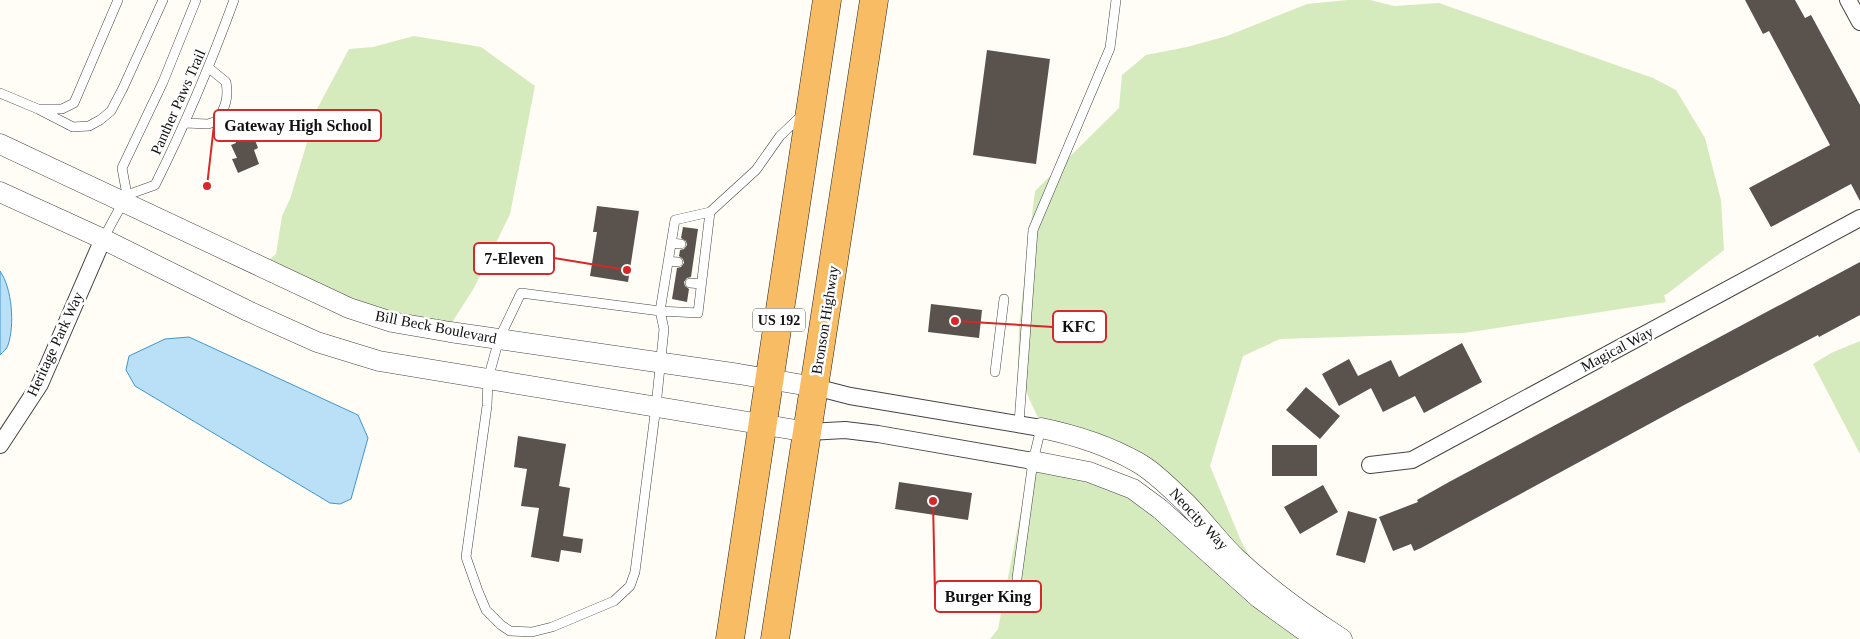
<svg xmlns="http://www.w3.org/2000/svg" width="1860" height="639" viewBox="0 0 1860 639" font-family="Georgia,serif">
	<style>
		.green { fill: #d5ebbd }
		.water { fill: #b9e0f7; stroke: #3f96cf }
		.building { fill: #5a524d }
		.lines { fill: none; stroke-linecap: round; stroke-linejoin: round }
		.service-casing { stroke: #444; stroke-width: 10 }
		.minor-casing { stroke: #444; stroke-width: 18 }
		.tertiary-casing { stroke: #444; stroke-width: 21 }
		.trunk-casing { stroke: #222; stroke-width: 29 }
		.service { stroke: #fff; stroke-width: 9 }
		.minor { stroke: #fff; stroke-width: 16 }
		.tertiary { stroke: #fff; stroke-width: 20 }
		.trunk { stroke: #f7bc64; stroke-width: 28 }
		.labels { text-anchor: middle; stroke-width: 5; stroke-linejoin: round; paint-order: stroke }
		.shield { fill: #fff; stroke: #585858; stroke-width: 1 }
		.shield-label { font-size: 14px; font-weight: bold; fill: #111 }
		.street-label { font-size: 15px; fill: #111; stroke: #fff }
		.leader { fill: none; stroke: #d62828; stroke-width: 2 }
		.callout-dot { fill: #d62828; stroke: #fff; stroke-width: 2 }
		.callout { fill: #fff; stroke: #d62828; stroke-width: 2 }
		.callout-label { font-size: 16px; text-anchor: middle; font-weight: bold; fill: #111 }
	</style>
	<rect width="100%" height="100%" fill="#fffdf5"/>
	<!-- green -->
	<path class="green" d="M1347 0H1370L1394 6 1439 3 1653 78 1676 90 1705 138 1721 200 1724 250 1667 294 1664 295 1666 302 1464 333 1280 339 1243 356 1210 466 1241 541 1252 560 1194 498 1038 418 1018 374 1019 325 1035 191 1119 108 1122 75 1146 55 1187 47 1227 36 1307 4Z
		M414 36 481 47 535 86 510 214 474 288 451 324 395 314 353 300 264 257 270 259 276 254 282 216 290 199 317 109 349 49 373 47Z
		M1860 341V454L1813 364 1831 353Z
		M1029 469 1086 480 1128 496 1153 516 1252 604 1296 636 1298 639H990L998 629Z"/>
	<!-- water -->
	<path class="water" d="M0 271C12 288 15 325 8 345 7 349 3 352 0 355Z
		M189 337 358 415 368 438 351 499 340 504 330 503 135 386 126 370 129 356 165 339Z"/>
	<!-- building -->
	<path class="building" d="M1745 0H1795L1805 18 1811 15 1860 105V201L1851 184 1771 227 1749 188 1830 145 1769 31 1763 34Z
		M987 50 1050 59 1036 164 973 155Z
		M251 120 257 134 253 135 258 148 254 150 259 164 238 173 232 159 237 158 231 145 236 143 230 129Z
		M597 206 639 211 628 282 590 276 597 232H593Z
		M683 227 698 229 691 277 687 278 684 282 685 286 689 289 687 302 672 299 677 268 681 267 684 263 683 259 679 256 680 250 684 249 687 245 686 241 681 238Z
		M1860 262V315L1819 337 1818 335 1686 404 1421 548 1414 551 1411 544 1393 551 1379 517 1418 502 1417 500 1449 482Z
		M931 304 982 310 979 338 928 332Z
		M1462 343 1482 382 1424 413 1415 396 1383 412 1371 388 1339 406 1322 374 1349 359 1358 376 1391 360 1399 377Z
		M1306 387 1340 416 1320 439 1286 410Z
		M518 436 566 444 559 486 570 488 563 536 583 539 581 553 561 550 559 562 531 557 539 508 521 506 527 469 514 467Z
		M1272 445H1317V476H1272Z
		M899 482 972 493 968 520 895 509Z
		M1323 485 1338 512 1300 534 1284 507Z
		M1348 511 1377 519 1365 563 1336 555Z"/>
	<g class="lines">
		<defs>
			<path id="service" d="M0 93 38 109 73 127 89 126 100 120 111 111 123 88 163 0
				M41 109H62L74 103 118 0
				M185 123 208 124 217 121C225 108 229 98 226 82L209 68
				M127 195 155 185C185 125 211 63 234 0
				M710 212 675 220 660 311 521 293 499 339 488 379 487 406 466 557 478 591 486 610 501 625 510 631 532 632 552 627 614 601 630 586 635 572 656 406 664 329 660 311 698 313 710 212 756 170 780 136 802 115
				M103 239 127 195 122 168 163 82 196 0
				M671 243 681 244
				M668 261 678 262
				M690 283 701 284
				M995 372 1004 299
				M1019 423 1033 230 1110 48 1116 0
				M1017 578 1033 461 1041 428"/>
			<path id="minor" d="M1848 0 1860 22
				M815 387 850 396 1041 428
				M808 432 845 430 878 434 1033 461
				M0 445 40 384 103 239
				M1370 465 1412 460 1860 218"/>
			<path id="tertiary" d="M0 144 349 308 392 322 450 332 739 374 815 387
				M0 192 103 239 248 311 317 342 379 361 808 432
				M1041 428C1075 435 1107 445 1137 462 1155 472 1171 489 1186 503 1204 521 1219 542 1237 559 1270 590 1305 615 1342 639
				M1033 461 1089 472 1133 489 1160 509 1259 598 1316 639"/>
			<path id="trunk" d="M730 639 827 0
				M775 639 874 0"/>
		</defs>
		<!-- service casing -->
		<use href="#service" class="service-casing"/>
		<!-- minor casing -->
		<use href="#minor" class="minor-casing"/>
		<!-- tertiary casing -->
		<use href="#tertiary" class="tertiary-casing"/>
		<!-- trunk casing -->
		<use href="#trunk" class="trunk-casing"/>
		<!-- service -->
		<use href="#service" class="service"/>
		<!-- minor -->
		<use href="#minor" class="minor"/>
		<!-- tertiary -->
		<use href="#tertiary" class="tertiary"/>
		<!-- trunk -->
		<use href="#trunk" class="trunk"/>
	</g>
	<g class="labels">
		<!-- shield labels -->
		<rect class="shield" x="753" y="308.5" width="52" height="23" rx="4"/>
		<g class="shield-label">
			<text x="779" y="325">US 192</text>
		</g>
		<!-- street labels -->
		<g class="street-label">
			<text transform="translate(178 102) rotate(-66)" y="5">Panther Paws Trail</text>
			<text transform="translate(825 320) rotate(-81)" y="5">Bronson Highway</text>
			<text transform="translate(436 327) rotate(11)" y="5">Bill Beck Boulevard</text>
			<text transform="translate(55 344) rotate(-65)" y="5">Heritage Park Way</text>
			<text transform="translate(1617 349) rotate(-28)" y="5">Magical Way</text>
			<text transform="translate(1199 519) rotate(47)" y="5">Neocity Way</text>
		</g>
	</g>
	<!-- callouts -->
	<path class="leader" d="M207 186L214 125M627 270L554 258M955 321L1053 327M933 501L935 596"/>
	<g class="callout-dot">
		<circle cx="207" cy="186" r="5"/>
		<circle cx="627" cy="270" r="5"/>
		<circle cx="955" cy="321" r="5"/>
		<circle cx="933" cy="501" r="5"/>
	</g>
	<g class="callout">
		<rect x="214" y="110" width="167" height="31" rx="5"/>
		<rect x="474" y="243" width="80" height="31" rx="5"/>
		<rect x="1053" y="311" width="53" height="31" rx="5"/>
		<rect x="935" y="581" width="106" height="31" rx="5"/>
	</g>
	<g class="callout-label">
		<text x="298" y="131">Gateway High School</text>
		<text x="514" y="264">7-Eleven</text>
		<text x="1079" y="332">KFC</text>
		<text x="988" y="602">Burger King</text>
	</g>
</svg>
